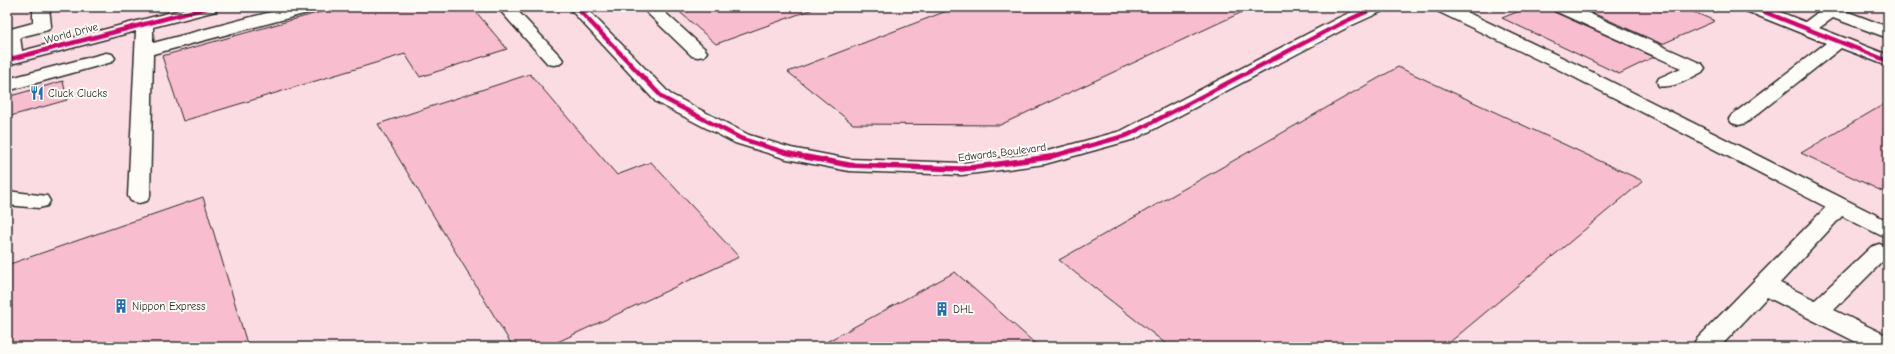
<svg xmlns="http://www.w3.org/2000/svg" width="1895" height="354" viewBox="0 0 1895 354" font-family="'Comic Neue',sans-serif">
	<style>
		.built { fill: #fbdce3 }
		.building { fill: #f8bed0; stroke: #2b2b2b }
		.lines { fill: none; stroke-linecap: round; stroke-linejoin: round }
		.minor-casing { stroke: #2b2b2b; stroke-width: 3 }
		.minor { fill: #fdfcf7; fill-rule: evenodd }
		.cycleway-far1-casing { stroke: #fdfcf7; stroke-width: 6 }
		.cycleway-casing { stroke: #fdfcf7; stroke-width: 8 }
		.cycleway-far1 { stroke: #d6006c; stroke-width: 4.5 }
		.cycleway { stroke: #d6006c; stroke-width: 5.5 }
		.labels { text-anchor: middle; stroke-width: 4; stroke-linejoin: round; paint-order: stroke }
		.street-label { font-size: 11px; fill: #2b2b2b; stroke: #fdfcf7 }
		.poi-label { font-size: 11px; fill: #2b2b2b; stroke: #fdfcf7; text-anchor: start }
	</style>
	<rect width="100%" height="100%" fill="#fce9eb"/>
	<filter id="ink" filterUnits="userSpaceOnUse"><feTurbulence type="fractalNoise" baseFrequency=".025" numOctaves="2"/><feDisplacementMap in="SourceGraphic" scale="8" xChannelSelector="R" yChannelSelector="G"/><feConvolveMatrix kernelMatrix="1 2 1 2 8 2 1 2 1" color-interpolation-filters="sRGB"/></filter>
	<g filter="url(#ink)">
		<!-- built -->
		<path class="built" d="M7 7H1888V347H7Z"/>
		<!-- building -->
		<path class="building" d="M339 7H472L507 49 420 77 405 54 183 121 162 56Z
			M674 7H812L813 9 716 44Z
			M957 7H1253L1000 125 853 124 788 72Z
			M1529 7H1552L1554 12 1654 57 1619 74 1502 18Z
			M1579 7H1682L1715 21 1662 44Z
			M1398 67 1643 181 1444 347H1170L1059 260Z
			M530 74 617 175 651 162 739 257 547 347H513L378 124Z
			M63 81 67 100 7 117V97Z
			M1888 102V194L1801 153Z
			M203 197 248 347H7V265Z
			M955 272 1039 347H817Z"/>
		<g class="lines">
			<defs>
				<path id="minor" d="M33 7H49L51 26 48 30 20 37 22 51 191 7H218L216 11 153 27V43L290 7H317L315 11 153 54 150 196 147 201 139 203 131 201 128 196 136 31 7 65V30L33 23Z
					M497 7H514L560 56 563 60 560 64 554 65 548 64Z
					M568 7H585L670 94 749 135 791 148 849 159 962 163 1044 152 1121 131 1338 18 1363 7H1385L1383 11 1350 26 1135 139 1045 164 962 175 849 171 787 159 735 143 656 102Z
					M641 7H659L704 48 707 52 704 56 698 57 692 56Z
					M1435 7H1456L1580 66 1888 221V237L1880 235 1842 216 1780 283 1815 300 1871 247 1879 244 1888 247V263L1883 261 1834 310 1888 336V347H1866L1767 297 1720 347H1692L1696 340 1826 207 1568 74 1437 11Z
					M1553 7H1575L1702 64 1705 68 1702 72C1690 78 1674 89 1659 86L1657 82 1659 78 1681 68 1555 11Z
					M1744 7H1767L1805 22 1825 7H1835L1888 27V38L1833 18 1819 28 1888 55V66L1841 48 1746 123 1739 125 1732 123 1729 119 1732 115 1826 43 1746 11Z
					M106 53 112 54 115 58 112 62 7 91V79Z
					M7 191 47 196 50 201 47 206 39 208 7 205Z"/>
			</defs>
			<!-- minor casing -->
			<use href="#minor" class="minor-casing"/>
			<!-- minor -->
			<use href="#minor" class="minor"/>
			<defs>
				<path id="cycleway-far1" d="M576 7 663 98 742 139 787 153 811 158
					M1752 7 1888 61
					M7 60 210 7
					M1046 158 1128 135 1344 22 1377 7"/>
				<path id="cycleway" d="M806 157 849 165 962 169 1050 157"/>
			</defs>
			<!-- cycleway-far1 casing -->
			<use href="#cycleway-far1" class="cycleway-far1-casing"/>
			<!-- cycleway casing -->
			<use href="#cycleway" class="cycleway-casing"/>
			<!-- cycleway-far1 -->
			<use href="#cycleway-far1" class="cycleway-far1"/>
			<!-- cycleway -->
			<use href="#cycleway" class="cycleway"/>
		</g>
	</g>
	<!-- icons -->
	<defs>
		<symbol id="restaurant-bare" viewBox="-9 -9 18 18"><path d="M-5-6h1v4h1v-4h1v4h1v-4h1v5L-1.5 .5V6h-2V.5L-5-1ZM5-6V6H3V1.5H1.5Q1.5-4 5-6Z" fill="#1f6fb2" stroke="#fdfcf7" stroke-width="2.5" paint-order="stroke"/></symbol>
		<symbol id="building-bare" viewBox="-9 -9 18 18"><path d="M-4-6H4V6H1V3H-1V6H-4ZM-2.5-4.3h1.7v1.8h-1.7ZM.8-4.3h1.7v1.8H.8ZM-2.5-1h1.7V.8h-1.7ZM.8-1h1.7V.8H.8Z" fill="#1f6fb2" stroke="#fdfcf7" stroke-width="2.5" paint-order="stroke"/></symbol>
	</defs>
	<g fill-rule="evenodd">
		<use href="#restaurant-bare" x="27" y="83" width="20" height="20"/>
		<use href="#building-bare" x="111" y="296" width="20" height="20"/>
		<use href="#building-bare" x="932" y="299" width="20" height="20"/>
	</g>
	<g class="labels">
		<!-- street labels -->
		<g class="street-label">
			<text transform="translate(71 33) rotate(-15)" y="4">World Drive</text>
			<text transform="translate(1002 152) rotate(-7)" y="4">Edwards Boulevard</text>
		</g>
		<!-- poi labels -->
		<g class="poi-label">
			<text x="48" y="97">Cluck Clucks</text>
			<text x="132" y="310">Nippon Express</text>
			<text x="953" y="313">DHL</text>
		</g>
	</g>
	<!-- margin -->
	<rect width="1895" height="354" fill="none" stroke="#fdfcf7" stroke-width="24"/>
	<rect x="12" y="12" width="1871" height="330" fill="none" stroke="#2b2b2b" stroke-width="1.5" filter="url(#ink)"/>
</svg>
